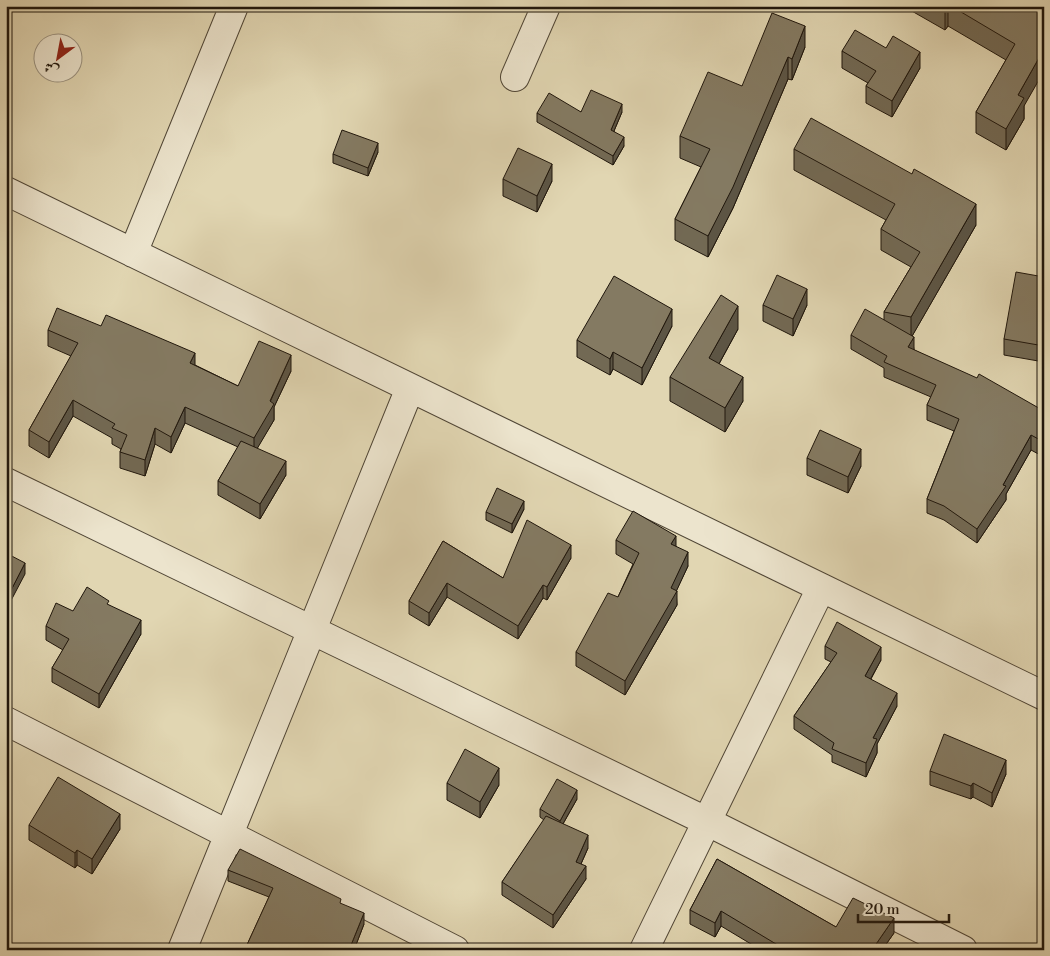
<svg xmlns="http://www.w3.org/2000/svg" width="1050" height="956" viewBox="0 0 1050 956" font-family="'Libre Bodoni',Amiri,serif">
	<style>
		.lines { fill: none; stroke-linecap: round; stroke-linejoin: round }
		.minor-casing { stroke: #504636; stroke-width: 30 }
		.minor { stroke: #ece4cd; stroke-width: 28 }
		.wall { fill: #726954; stroke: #1f160c }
		.shaded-wall { fill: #5c5545; stroke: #1f160c }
		.building { fill: #847a62; stroke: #1f160c }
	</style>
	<rect width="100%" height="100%" fill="#e1d6b2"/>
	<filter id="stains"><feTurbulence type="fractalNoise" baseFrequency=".004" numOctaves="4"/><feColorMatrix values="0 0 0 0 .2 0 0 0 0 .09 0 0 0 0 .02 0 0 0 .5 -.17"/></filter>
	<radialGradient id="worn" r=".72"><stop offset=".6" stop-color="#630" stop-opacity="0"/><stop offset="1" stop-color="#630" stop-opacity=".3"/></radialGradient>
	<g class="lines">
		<defs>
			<path id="minor" d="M515 77 546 6
				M6 191 1044 696
				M133 253 234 6
				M6 482 706 821 963 950
				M6 721 455 950
				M182 950 410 388
				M644 950 821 588"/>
		</defs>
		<!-- minor casing -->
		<use href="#minor" class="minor-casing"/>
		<!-- minor -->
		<use href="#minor" class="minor"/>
	</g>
	<!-- wall -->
	<path class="wall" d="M903 6H1002L1004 7 1044 6 1024 106V119L1006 150 976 133V112L1006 60 948 26 945 30Z
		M805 47 792 80 788 79 733 208 708 257 675 240V219L701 167 680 158V136L742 86Z
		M842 51 920 68 892 117 866 103V86L868 83 842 68Z
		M581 112H622L614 131 624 146 613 165 537 122V113Z
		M794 149 976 225 912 336 914 350 1044 411V457L1031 450 1006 494V500L977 543 944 520 927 513V499L954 431 927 420V405L931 397 884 377V368L851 349V335L884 320V312L911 267 881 250V229L886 220 794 170Z
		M378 152 368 176 333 163V154Z
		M503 179 552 181 537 212 503 196Z
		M1044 277V362L1004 355V339Z
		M763 305H807L793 336 763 321Z
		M672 326 642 385 613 369 610 375 577 357V340Z
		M738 329 719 364 743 401 725 432 670 401V377Z
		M48 330 195 365 238 386 291 371 274 407V420L257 448 286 475 260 519 218 495V481L238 447 185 423 171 453 155 444 145 476 120 468V452L121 449 112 444V438L73 416 49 458 29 446V430L71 356 48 346Z
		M807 458 861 466 848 493 807 475Z
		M524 509 512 533 486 520V512Z
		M616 540 676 546 688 566 676 591 677 605 625 695 576 666V652L618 597 633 564 616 554Z
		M443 541 503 578 571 558 547 600 543 598 518 639 447 597 429 626 409 614V601Z
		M109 605 141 634 99 708 52 682V668L63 650 46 640V626Z
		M825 646 881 660 871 679 897 706 877 744V753L866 777 832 762V755L794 729V716L831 662 825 659Z
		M930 771 1006 774 992 807 973 797 971 799 930 785Z
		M447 783 499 785 480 818 447 800Z
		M577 799 563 824 588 848 581 864 586 879 553 928 502 895V882L544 820 540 817V809Z
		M29 825 120 829 92 874 77 865 75 868 29 840Z
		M717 859 836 927 894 933 882 950H761L721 926 715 937 690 924V910Z
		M228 870 341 904 364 924 354 950H246V947L269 897 228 881Z"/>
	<!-- shaded-wall -->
	<path class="shaded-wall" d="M947 6H948V26L945 30V9Z
		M805 26V47L792 80V59Z
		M1044 49V71L1024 106V119L1006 150V129L1018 95Z
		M920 52V68L892 117V101Z
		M788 57V79L733 208 708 257V236Z
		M622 104V112L611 138V130Z
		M624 137V146L613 165V156Z
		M378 143V152L368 176V168Z
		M552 164V181L537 212V196Z
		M976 204V225L911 338V317Z
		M807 289V305L793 336V319Z
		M738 306V329L709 382V358Z
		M672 309V326L642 385V368Z
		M914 337V351L908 347Z
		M613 352V369L610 375V359Z
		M195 353V369L190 363Z
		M291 355V371L274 407V420L254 454V438Z
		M743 377V401L725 432V408Z
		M73 400V416L49 458V442Z
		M185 407V423L171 453V437Z
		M155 428V444L145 476V460Z
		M1031 435V450L1006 494V500L977 543V529L1003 485Z
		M861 449V466L848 493V477Z
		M286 461V475L260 519V504Z
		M524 501V509L512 533V524Z
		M9 523V534L6 540V530Z
		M676 536V550L671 544Z
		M571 545V558L547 600V587Z
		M688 552V566L675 594 677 591V605L625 695V681Z
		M25 563V574L6 610V600Z
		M447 583V597L429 626V613Z
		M543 585V598L518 639V626Z
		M141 620V634L99 708V694Z
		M881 647V660L865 689V676Z
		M897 693V706L877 744V753L866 777V763L873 738Z
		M1006 760V774L992 807V793Z
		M499 768V785L480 818V802Z
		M973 783V797L971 799V786Z
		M577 790V799L560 829V821Z
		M120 814V829L92 874V859Z
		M588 835V848L576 875V862Z
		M77 850V865L75 868V853Z
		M586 866V879L553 928V915Z
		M721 911V926L715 937V923Z
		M364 913V924L354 950H349Z
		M894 918V933L882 950H872Z"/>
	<!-- building -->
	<path class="building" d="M941 6H947L945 9Z
		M951 6H1002L1004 7 1005 6H1044V49L1018 95 1024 98 1006 129 976 112 1015 44Z
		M772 13 805 26 792 59 788 57 733 187 708 236 675 219 710 149 680 136 708 72 742 86Z
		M855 30 886 48 893 36 920 52 892 101 866 86 876 71 842 51Z
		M591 90 622 104 611 130 624 137 613 156 537 113 549 93 581 112Z
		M811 118 912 174 914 169 976 204 911 317 884 312 920 252 881 229 895 204 794 149Z
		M342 130 378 143 368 168 333 154Z
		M518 148 552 164 537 196 503 179Z
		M1016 272 1044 277V346L1004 339Z
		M777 275 807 289 793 319 763 305Z
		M614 276 672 309 642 368 613 352 610 359 577 340Z
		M721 295 738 306 709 358 743 377 725 408 670 377Z
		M57 308 101 326 106 315 195 353 190 363 238 386 259 341 291 355 270 401 274 404 254 438 185 407 171 437 155 428 145 460 120 452 127 435 112 428 115 424 73 400 49 442 29 430 78 343 48 330Z
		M865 309 914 337 908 347 977 378 979 374 1044 411V442L1031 435 1003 485 1006 486 977 529 944 506 927 499 959 419 927 405 936 385 884 362 887 356 851 335Z
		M820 430 861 449 848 477 807 458Z
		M241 441 286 461 260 504 218 481Z
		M497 488 524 501 512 524 486 512Z
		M633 511 676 536 671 544 688 552 671 588 677 591 625 681 576 652 608 593 618 597 639 553 616 540Z
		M527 520 571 545 547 587 543 585 518 626 447 583 429 613 409 601 443 541 503 578Z
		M6 521 9 523 6 530Z
		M6 553 25 563 6 600Z
		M87 587 109 601 107 604 141 620 99 694 52 668 69 639 46 626 56 603 73 611Z
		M837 622 881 647 865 676 897 693 873 738 877 739 866 763 832 749 834 743 794 716 837 653 825 646Z
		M944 734 1006 760 992 793 973 783 971 786 930 771Z
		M465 749 499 768 480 802 447 783Z
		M58 777 120 814 92 859 77 850 75 853 29 825Z
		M557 779 577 790 560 821 540 809Z
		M546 816 588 835 576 862 586 866 553 915 502 882Z
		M240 849 341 899 340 903 364 913 349 950H254L246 947 273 888 228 870Z
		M717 859 836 927 853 898 894 918 872 950H786L721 911 715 923 690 910Z"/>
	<!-- margin -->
	<rect width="1050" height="956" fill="none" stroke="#e1d6b2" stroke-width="25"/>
	<rect x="8" y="8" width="1035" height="941" fill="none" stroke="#1f160c" stroke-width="2.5"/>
	<rect x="12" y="12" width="1025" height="931" fill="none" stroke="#1f160c"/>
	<!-- north arrow -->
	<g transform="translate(58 58) rotate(212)"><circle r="24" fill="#ece4cd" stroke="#9a9280"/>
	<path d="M0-4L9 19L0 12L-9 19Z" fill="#8f2418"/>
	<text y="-8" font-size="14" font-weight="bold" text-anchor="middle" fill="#1f160c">ش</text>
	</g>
	<!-- scale -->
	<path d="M858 914v8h91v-8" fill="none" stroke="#1f160c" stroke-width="2.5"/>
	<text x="865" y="914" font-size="15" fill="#1f160c" stroke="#ece4cd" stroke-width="4" paint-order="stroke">20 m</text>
	<rect width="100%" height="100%" filter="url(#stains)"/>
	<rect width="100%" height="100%" fill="url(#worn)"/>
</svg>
